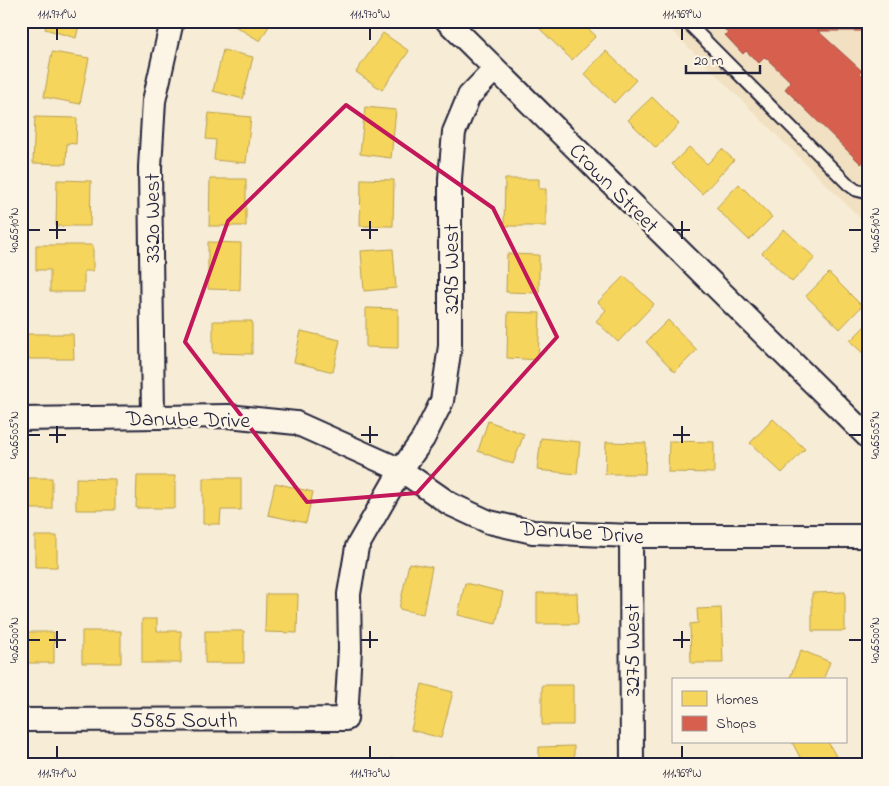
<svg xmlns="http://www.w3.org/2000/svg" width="889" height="786" viewBox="0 0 889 786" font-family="'Indie Flower',sans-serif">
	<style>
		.built { fill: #f1e1c2 }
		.homes { fill: #f6d55c; stroke: #b69f52 }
		.shops { fill: #d6604d; stroke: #a04d48 }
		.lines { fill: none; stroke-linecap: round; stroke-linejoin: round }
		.service-casing { stroke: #22223b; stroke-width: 15 }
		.minor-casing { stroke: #22223b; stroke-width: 26 }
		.service { stroke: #fcf5e5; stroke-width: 11 }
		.minor { stroke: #fcf5e5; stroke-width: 22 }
		.marked { fill: none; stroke: #c2185b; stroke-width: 4; stroke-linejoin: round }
		.ticks { fill: none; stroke: #22223b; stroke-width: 2 }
		.labels { text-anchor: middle; stroke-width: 5; stroke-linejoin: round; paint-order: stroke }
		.street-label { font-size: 22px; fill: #22223b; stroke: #fcf5e5 }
		.neatline { fill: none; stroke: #22223b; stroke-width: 2 }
		.ticks-label { font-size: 12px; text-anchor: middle; fill: #22223b }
	</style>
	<rect width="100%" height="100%" fill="#f7ecd5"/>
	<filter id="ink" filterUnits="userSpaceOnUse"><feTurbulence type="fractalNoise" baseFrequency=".02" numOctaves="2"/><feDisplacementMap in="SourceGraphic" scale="10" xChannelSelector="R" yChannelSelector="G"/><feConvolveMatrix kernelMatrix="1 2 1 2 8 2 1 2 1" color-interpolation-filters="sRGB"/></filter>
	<g filter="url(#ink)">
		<!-- built -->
		<path class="built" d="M662 21H868V226Z"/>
		<!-- homes -->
		<path class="homes" d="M47 21H80L76 38 45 29Z
			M93 21H116L114 27Z
			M236 21H272L260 41 233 25Z
			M545 21H580L596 36 572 60 539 28Z
			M383 33 409 51 382 90 356 72Z
			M223 50 253 57 243 99 213 91Z
			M606 51 636 80 614 103 584 74Z
			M52 52 89 58 80 104 44 97Z
			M652 97 679 124 656 148 628 120Z
			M365 107 396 110 391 158 360 154Z
			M209 113 251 117 246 163 214 160 216 140 206 139Z
			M35 117 77 118 76 144 67 143 66 164 33 163Z
			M689 147 707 164 722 149 734 160 702 194 672 164Z
			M210 179H246V226H209Z
			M361 179 394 180 393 226H360Z
			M505 179H539V189H546V226H504Z
			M57 180 91 181 90 226H56Z
			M739 184 772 217 749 240 716 208Z
			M784 229 815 258 792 282 762 253Z
			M208 242 241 243 240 290 208 289Z
			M36 245H93V271H84V292H50V270H36Z
			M393 249 396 288 364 291 361 251Z
			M507 254 539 255V293L506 292Z
			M829 273 862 306 840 329 806 296Z
			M624 276 654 304 618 342 596 321 606 310 598 302Z
			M366 308 398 309V348L366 347Z
			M508 312 540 313 538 360 507 358Z
			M668 320 697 350 675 372 646 342Z
			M213 321H252V354L213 353Z
			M868 323V358L850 341Z
			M301 331 340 340 333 372 294 362Z
			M26 334H73L74 359H27Z
			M773 419 805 449 782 473 750 443Z
			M488 421 524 434 513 464 478 451Z
			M541 438 580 442 577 474 537 470Z
			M669 441 714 442V473L668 472Z
			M606 442 646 443 645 474H605Z
			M137 476H175V508H136Z
			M21 478H52V509H21Z
			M76 478 115 479V510H76Z
			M203 478H241V510H221L220 524H203Z
			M275 483 313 492 306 523 268 515Z
			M35 536H57V567H35Z
			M409 563 432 567 423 614 399 609Z
			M465 583 503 592 496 624 458 615Z
			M845 592V631H812V593Z
			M537 593H577L578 624H537Z
			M266 594H298L297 633 265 632Z
			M721 608 723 663H691L690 624 698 623 697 609Z
			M142 619H157V631H181V663H142Z
			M82 631H121V663H82Z
			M205 631H244V663H205Z
			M21 632H54V663H21Z
			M801 650 830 662 823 680H789Z
			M422 684 453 692 441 738 411 730Z
			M542 685H573V725H542Z
			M792 742H828L837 758 825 765H804Z
			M574 746V765H539V747Z
			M392 758 398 765H383Z"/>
		<!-- shops -->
		<path class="shops" d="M716 21H819L818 31 862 71 860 73 868 81V158L861 164 785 89 791 82 765 57 759 63 746 51 743 54 725 35 728 33Z
			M819 21H868V31H818Z"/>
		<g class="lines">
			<defs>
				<path id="service" d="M686 21 849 185 856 190 868 193"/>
				<path id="minor" d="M447 21 868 437
					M153 417 150 167 154 101 172 21
					M21 419 228 416 296 423 401 470 450 504 489 522 533 532 631 536H868
					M631 536 632 765
					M21 720 346 719 350 649 349 594 357 547 401 470 423 439 442 401 450 346V179L454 132 469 96 495 69"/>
			</defs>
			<!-- service casing -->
			<use href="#service" class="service-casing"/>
			<!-- minor casing -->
			<use href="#minor" class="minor-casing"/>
			<!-- service -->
			<use href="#service" class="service"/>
			<!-- minor -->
			<use href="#minor" class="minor"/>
		</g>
	</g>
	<!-- marked area -->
	<path class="marked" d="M346 105 493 208 557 337 417 493 307 502 185 342 228 221Z"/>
	<!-- ticks -->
	<path class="ticks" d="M57 28V40M370 28V40M682 28V40M57 221V239M370 221V239M682 221V239M28 230H40M49 230H66M361 230H378M673 230H690M849 230H862M57 426V443M370 426V443M682 426V443M28 435H40M49 435H66M361 435H378M673 435H690M849 435H862M57 631V648M370 631V648M682 631V648M28 640H40M49 640H66M361 640H378M673 640H690M849 640H862M57 746V758M370 746V758M682 746V758"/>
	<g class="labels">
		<!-- street labels -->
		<g class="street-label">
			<text transform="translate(615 187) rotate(45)" y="8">Crown Street</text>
			<text transform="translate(151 218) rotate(-90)" y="8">3320 West</text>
			<text transform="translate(450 269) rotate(-90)" y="8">3295 West</text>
			<text transform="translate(188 418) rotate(1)" y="8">Danube Drive</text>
			<text transform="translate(582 531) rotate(4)" y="8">Danube Drive</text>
			<text transform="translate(631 650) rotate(-90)" y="8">3275 West</text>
			<text x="184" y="727">5585 South</text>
		</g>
	</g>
	<!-- margin -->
	<rect width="889" height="786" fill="none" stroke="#fcf5e5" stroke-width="55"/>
	<!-- legend -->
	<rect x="672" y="678" width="175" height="65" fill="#fcf5e5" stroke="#a5a1a1"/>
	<rect x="682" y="691" width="25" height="15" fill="#f6d55c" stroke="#a5a1a1"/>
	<text x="716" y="704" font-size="15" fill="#22223b">Homes</text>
	<rect x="682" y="716" width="25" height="15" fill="#d6604d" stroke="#a5a1a1"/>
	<text x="716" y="728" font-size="15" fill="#22223b">Shops</text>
	<!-- scale -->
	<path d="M686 65v8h74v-8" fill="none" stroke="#22223b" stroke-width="2.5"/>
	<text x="694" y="65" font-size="15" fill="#22223b" stroke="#fcf5e5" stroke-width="4" paint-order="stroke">20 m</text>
	<rect x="28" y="28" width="834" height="730" class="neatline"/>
	<g class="ticks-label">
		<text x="57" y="18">111.971°W</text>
		<text x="370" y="18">111.970°W</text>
		<text x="682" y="18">111.969°W</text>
		<text transform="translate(14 230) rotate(-90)" y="4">40.6510°N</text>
		<text transform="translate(875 230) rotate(-90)" y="4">40.6510°N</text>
		<text transform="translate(14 435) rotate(-90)" y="4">40.6505°N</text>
		<text transform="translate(875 435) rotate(-90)" y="4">40.6505°N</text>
		<text transform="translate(14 640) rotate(-90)" y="4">40.6500°N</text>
		<text transform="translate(875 640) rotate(-90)" y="4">40.6500°N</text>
		<text x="57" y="777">111.971°W</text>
		<text x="370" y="777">111.970°W</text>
		<text x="682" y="777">111.969°W</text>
	</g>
</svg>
